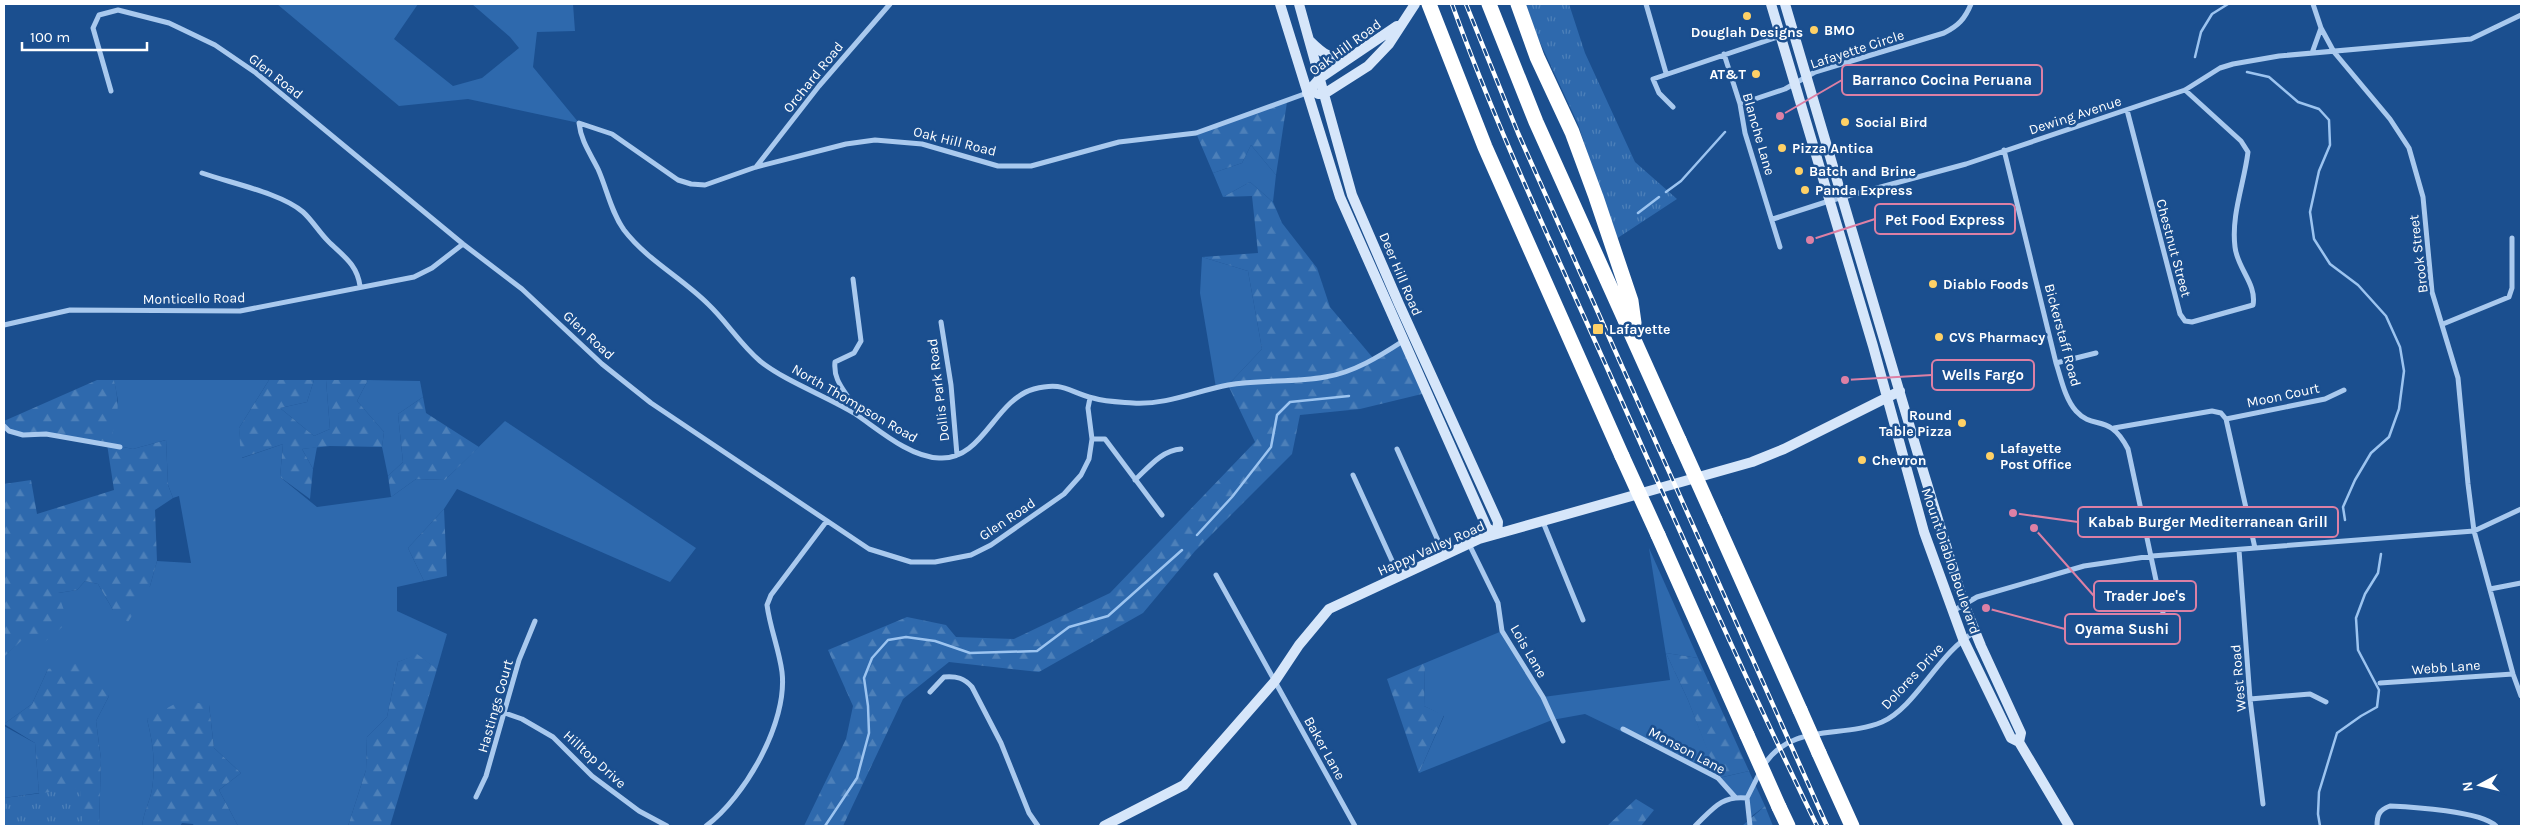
<svg xmlns="http://www.w3.org/2000/svg" width="2525" height="830" viewBox="0 0 2525 830" font-family="Karla,sans-serif">
	<style>
		.green { fill: #2e69ad }
		.forest { fill: url(#forest-firs) }
		.park { fill: url(#park-tufts) }
		.lines { fill: none; stroke-linecap: round; stroke-linejoin: round }
		.stream { stroke: #9cc4f0; stroke-width: 2.5 }
		.street { stroke: #a9c9ee; stroke-width: 5 }
		.secondary { stroke: #d6e6fa; stroke-width: 10 }
		.highway { stroke: #fff; stroke-width: 15 }
		.rail-casing { stroke: #fff; stroke-width: 4.5 }
		.rail { stroke: #1b4f8f; stroke-width: 2.5; stroke-dasharray: 8; stroke-linecap: butt }
		.highway-bridge { stroke: #fff; stroke-width: 15 }
		.poi-dot { fill: #ffd166; stroke: #1b4f8f; stroke-width: 2 }
		.labels { text-anchor: middle; stroke-width: 5; stroke-linejoin: round; paint-order: stroke }
		.poi-label { font-size: 14px; font-weight: bold; fill: #fff; stroke: #1b4f8f; text-anchor: start }
		.street-label { font-size: 14px; fill: #fff; stroke: #1b4f8f }
		.leader { fill: none; stroke: #dd80a5; stroke-width: 2 }
		.callout-dot { fill: #dd80a5; stroke: #1b4f8f; stroke-width: 2 }
		.callout { fill: #1b4f8f; stroke: #dd80a5; stroke-width: 2 }
		.callout-label { font-size: 15px; text-anchor: middle; font-weight: bold; fill: #fff }
	</style>
	<defs>
		<pattern id="forest-firs" width="22" height="20" patternUnits="userSpaceOnUse" patternTransform="scale(1.25)"><rect width="22" height="20" fill="#2e69ad"/><path d="M5 1l3.5 6h-7zM16 11l3.5 6h-7z" fill="#4d80b9"/></pattern>
		<pattern id="park-tufts" width="24" height="20" patternUnits="userSpaceOnUse" patternTransform="scale(1.25)"><rect width="24" height="20" fill="#2e69ad"/><path d="M3 7l-1-3M5 7V3M7 7l1-3M15 17l-1-3M17 17v-4M19 17l1-3" fill="none" stroke="#4d80b9"/></pattern>
	</defs>
	<rect width="100%" height="100%" fill="#1b4f8f"/>
	<!-- green -->
	<path class="green" d="M277 4H418L394 39 453 86 482 78 519 48 510 37 472 4H573L575 31 537 32 533 67 579 123 468 99 399 106Z
		M1251 145 1276 175 1273 202 1250 182 1223 197 1213 173 1242 163Z
		M1202 257 1248 271 1262 349 1228 385 1216 388 1200 293Z
		M114 380H269L239 428 242 458 283 444 280 477 317 507 391 497 416 479 445 480 505 421 696 548 670 582 457 489 444 509 408 548 424 581 397 587V611L447 634 437 669 417 655 398 662 387 717 367 737 366 770 348 826H238L219 790 241 773 214 748 209 705 147 719C153 744 156 763 152 789 150 801 144 811 142 826H99L101 759 96 721 109 696 48 669 32 704 4 724V657L21 640 58 593 77 590 85 581 98 584 113 610 150 586 157 561 191 563 179 496 173 498 168 485 166 440 133 449 108 444 118 401Z
		M314 380H326L330 429 314 436 280 408 307 402Z
		M368 380 420 381 423 397 398 414 403 462 388 476 382 447 384 432 357 401Z
		M317 447 313 469 302 449Z
		M1649 548 1698 658 1666 653 1688 700 1719 778 1749 771 1765 806 1748 819 1745 798 1733 797 1718 778 1585 714 1552 720 1419 773 1444 716 1424 706 1425 663 1502 631 1543 697 1670 680Z
		M4 726 35 743 39 793 4 798Z"/>
	<!-- forest -->
	<path class="forest" d="M1287 102 1276 175 1251 145 1242 163 1213 173 1196 133Z
		M1250 182 1273 202 1282 223 1317 268 1330 307 1373 358 1403 341 1426 393 1360 409 1300 415 1292 454 1195 551 1143 613 1039 672 949 662 903 699 843 826H804L846 739 853 706 828 650 907 617 946 625 956 637 1014 639 1110 593 1255 442 1228 385 1262 349 1248 271 1202 257 1258 253 1252 196 1223 197Z
		M97 380H114C120 407 119 419 108 444L133 449 166 440 168 485 173 498 155 510 157 561 150 586 128 622 113 610 98 584 85 581 77 590 58 593 68 622 41 645 22 640 4 657V484L31 480 37 514 114 490 107 444 46 434 23 435 4 426V421Z
		M269 380H314L307 402 280 408 314 436 330 429 326 380H368L357 401 384 432 382 447 330 446 302 449 313 469 310 499 280 477 283 444 241 458 239 428Z
		M423 397 426 413 479 447 445 480 416 479 391 497 388 476 403 462 398 414Z
		M444 509 447 576 424 581 408 548Z
		M1666 653 1698 658 1749 771 1718 778 1688 700Z
		M417 654 437 669 390 826H348L366 770 367 737 387 717 398 662Z
		M77 663 109 696 96 721 101 759 99 826H51L39 793 35 743 4 724 32 704 48 669Z
		M1425 663 1424 706 1444 715 1419 773 1387 679Z
		M182 700 209 705 214 748 241 773 219 790 238 826H194L193 824 182 823 180 826H142C144 811 150 801 152 789 156 763 153 744 147 719Z
		M1636 799 1654 810 1641 826H1607Z
		M1765 806 1773 826H1742Z"/>
	<!-- park -->
	<path class="park" d="M1526 4H1569L1585 53 1635 162 1677 199 1616 239 1578 124 1537 36Z
		M80 788 83 826H4V798Z"/>
	<g class="lines">
		<!-- stream -->
		<path class="stream" d="M2195 57 2201 32 2212 14 2228 4
			M2247 72 2269 77 2298 102 2319 109 2329 120 2330 145 2319 171 2310 212 2314 239 2330 264 2358 285 2386 316 2400 347 2404 371 2399 409 2389 437 2371 453 2355 480 2343 507 2345 520
			M1666 192 1681 181 1725 132
			M1638 213 1659 197
			M1197 535 1232 497 1271 447 1277 415 1290 402 1349 396
			M825 826 857 778 869 733 868 706 864 678 872 658 888 640 906 637 935 641 970 653 1037 651 1069 627 1108 616 1182 550
			M2320 826 2318 814 2319 792 2337 733 2361 716 2377 707 2379 690 2358 650 2356 618 2365 594 2378 573 2381 554"/>
		<!-- street -->
		<path class="street" d="M1646 4 1666 73
			M2313 4 2321 28 2334 52 2390 119 2409 148 2423 197 2432 292 2458 378 2468 484 2474 531 2513 674 2521 696
			M2312 53 2321 28
			M1724 54 1740 104 1745 133 1780 247
			M111 91 93 28 99 15 118 10 169 23 215 45 256 73 463 244 522 289 602 364 651 403 869 549 911 562H935L971 555 991 545 1064 494 1081 475 1089 459 1092 439 1088 408 1090 398
			M1307 93 1196 133 1119 142 1031 166H998L922 144 875 140 846 144 756 167 705 185 691 184 678 180 612 134 579 123C581 141 590 153 598 169 607 189 611 212 624 230 647 260 682 278 708 304 727 322 740 344 760 361 785 381 826 396 854 413 878 429 909 457 939 458 983 461 994 400 1034 389 1064 381 1068 392 1093 398 1106 402 1120 402 1133 403 1167 405 1196 391 1228 385 1260 379 1293 383 1325 377 1353 373 1380 356 1403 341
			M1740 104 1785 89 1815 72 1944 33C1958 26 1965 19 1971 4
			M1673 107 1659 93 1653 79 1780 36
			M2127 110 2180 314 2185 321 2192 322 2253 305C2257 284 2237 268 2235 247 2231 215 2244 184 2248 152L2241 141 2185 90
			M2004 150 2056 363C2061 378 2065 399 2076 411 2094 431 2109 412 2128 449L2166 627 2143 634
			M756 167 819 86 890 4
			M202 173C230 183 281 193 303 212 312 220 319 232 328 241 343 256 357 264 360 286
			M1773 219 1829 201 1966 164 2185 90 2220 68 2233 64 2279 56 2471 39 2521 15
			M853 279 861 341 854 353 835 362C833 382 846 391 854 407V413
			M941 322 951 385 957 455
			M2443 324 2509 297 2512 288V238
			M4 325 70 310 240 311 414 277 432 268 463 244
			M2056 363 2096 353
			M2226 419 2325 399 2344 390
			M4 426 9 431 23 435 46 434 120 447
			M2114 428 2212 411 2221 413 2226 419 2255 548
			M1092 439H1105L1162 515
			M1397 449 1444 554
			M1353 475 1399 576
			M1135 480C1148 468 1162 450 1181 449
			M1543 522 1583 620
			M1469 544 1498 603 1502 631 1543 697 1563 741
			M2239 550 2250 699 2263 804
			M1216 575 1355 826
			M2490 589 2521 583
			M1953 611 1977 597 2084 566 2152 556 2474 531 2521 509
			M2380 683 2513 674
			M930 692 944 677C957 676 964 678 972 687L1001 743 1029 813 1038 826
			M2250 699 2310 694 2326 702
			M505 713 522 719 553 737 592 776 639 811 667 826
			M1623 729 1718 778 1735 797
			M1764 765C1792 722 1841 739 1882 722 1916 707 1939 652 1975 632
			M476 797 486 776 519 660 535 621
			M706 826C745 797 788 722 782 672 779 649 770 628 767 605L771 595 826 522
			M1695 826C1712 810 1721 795 1747 798
			M1750 826 1747 798 1760 772
			M2377 826C2377 815 2379 810 2390 806 2412 807 2481 811 2496 826"/>
		<!-- secondary -->
		<path class="secondary" d="M1280 4 1340 197 1487 528 1497 534
			M1299 4 1352 195 1399 304 1498 522 1497 534
			M1771 4 1873 346 1924 532 1963 639 2011 738 2019 742 2069 826
			M1785 4 1917 451 1964 604 1981 646 2021 733 2019 742
			M1310 41C1322 53 1332 62 1349 55
			M1307 93 1320 78 1397 26
			M1318 94H1324L1368 66 1389 44 1415 4
			M1104 826 1184 785 1275 681 1299 645 1329 609 1479 539 1752 462 1784 449 1900 391"/>
		<!-- highway -->
		<path class="highway" d="M1429 4 1485 147 1622 456
			M1489 4 1536 122 1679 440
			M1518 4 1537 57 1572 132 1596 197 1631 301 1634 323
			M1715 520 1800 710
			M1658 535 1747 735
			M1819 753 1852 826
			M1779 807 1788 826"/>
		<defs>
			<path id="rail" d="M1452 4C1497 129 1554 249 1608 370 1676 523 1744 676 1817 826
				M1466 4 1518 133 1827 826"/>
		</defs>
		<!-- rail casing -->
		<use href="#rail" class="rail-casing"/>
		<!-- rail -->
		<use href="#rail" class="rail"/>
		<!-- highway-bridge -->
		<path class="highway-bridge" d="M1679 440 1715 520
			M1622 456 1658 535
			M1800 710 1819 753
			M1747 735 1779 807"/>
	</g>
	<!-- markers -->
	<g class="poi-dot">
		<circle cx="1747" cy="16" r="5"/>
		<circle cx="1814" cy="30" r="5"/>
		<circle cx="1756" cy="74" r="5"/>
		<circle cx="1845" cy="122" r="5"/>
		<circle cx="1782" cy="148" r="5"/>
		<circle cx="1799" cy="171" r="5"/>
		<circle cx="1805" cy="190" r="5"/>
		<circle cx="1933" cy="284" r="5"/>
		<rect x="1592" y="323" width="12" height="12" rx="2.5"/>
		<circle cx="1939" cy="337" r="5"/>
		<circle cx="1962" cy="423" r="5"/>
		<circle cx="1990" cy="456" r="5"/>
		<circle cx="1862" cy="460" r="5"/>
	</g>
	<g class="labels">
		<!-- poi labels -->
		<g class="poi-label">
			<text x="1824" y="35">BMO</text>
			<text x="1747" y="37" text-anchor="middle">Douglah Designs</text>
			<text x="1746" y="79" text-anchor="end">AT&amp;T</text>
			<text x="1855" y="127">Social Bird</text>
			<text x="1792" y="153">Pizza Antica</text>
			<text x="1809" y="176">Batch and Brine</text>
			<text x="1815" y="195">Panda Express</text>
			<text x="1943" y="289">Diablo Foods</text>
			<text x="1609" y="334">Lafayette</text>
			<text x="1949" y="342">CVS Pharmacy</text>
			<text x="1952" y="420" text-anchor="end">Round<tspan x="1952" dy="16">Table Pizza</tspan></text>
			<text x="2000" y="453">Lafayette<tspan x="2000" dy="16">Post Office</tspan></text>
			<text x="1872" y="465">Chevron</text>
		</g>
		<!-- street labels -->
		<g class="street-label">
			<text transform="translate(1345 47) rotate(-36)" y="5">Oak Hill Road</text>
			<text transform="translate(1857 49) rotate(-18)" y="5">Lafayette Circle</text>
			<text transform="translate(276 76) rotate(38)" y="5">Glen Road</text>
			<text transform="translate(813 77) rotate(-51)" y="5">Orchard Road</text>
			<text transform="translate(2075 115) rotate(-18)" y="5">Dewing Avenue</text>
			<text transform="translate(1759 134) rotate(74)" y="5">Blanche Lane</text>
			<text transform="translate(955 141) rotate(14)" y="5">Oak Hill Road</text>
			<text transform="translate(2174 248) rotate(75)" y="5">Chestnut Street</text>
			<text transform="translate(2418 254) rotate(-97)" y="5">Brook Street</text>
			<text transform="translate(1401 274) rotate(67)" y="5">Deer Hill Road</text>
			<text transform="translate(194 298) rotate(-1)" y="5">Monticello Road</text>
			<text transform="translate(589 335) rotate(43)" y="5">Glen Road</text>
			<text transform="translate(2063 335) rotate(75)" y="5">Bickerstaff Road</text>
			<text transform="translate(938 390) rotate(-97)" y="5">Dollis Park Road</text>
			<text transform="translate(2283 395) rotate(-12)" y="5">Moon Court</text>
			<text transform="translate(855 403) rotate(30)" y="5">North Thompson Road</text>
			<text transform="translate(1007 519) rotate(-34)" y="5">Glen Road</text>
			<text transform="translate(1431 548) rotate(-24)" y="5">Happy Valley Road</text>
			<text transform="translate(1951 561) rotate(71)" y="5">Mount Diablo Boulevard</text>
			<text transform="translate(1529 651) rotate(60)" y="5">Lois Lane</text>
			<text transform="translate(2446 667) rotate(-4)" y="5">Webb Lane</text>
			<text transform="translate(1912 676) rotate(-47)" y="5">Dolores Drive</text>
			<text transform="translate(2238 678) rotate(-95)" y="5">West Road</text>
			<text transform="translate(495 706) rotate(-74)" y="5">Hastings Court</text>
			<text transform="translate(1325 748) rotate(61)" y="5">Baker Lane</text>
			<text transform="translate(1687 750) rotate(28)" y="5">Monson Lane</text>
			<text transform="translate(595 759) rotate(42)" y="5">Hilltop Drive</text>
		</g>
	</g>
	<!-- callouts -->
	<path class="leader" d="M1780 116L1842 80M1810 240L1875 219M1845 380L1932 375M2013 513L2078 522M2034 528L2094 596M1986 608L2065 629"/>
	<g class="callout-dot">
		<circle cx="1780" cy="116" r="5"/>
		<circle cx="1810" cy="240" r="5"/>
		<circle cx="1845" cy="380" r="5"/>
		<circle cx="2013" cy="513" r="5"/>
		<circle cx="2034" cy="528" r="5"/>
		<circle cx="1986" cy="608" r="5"/>
	</g>
	<g class="callout">
		<rect x="1842" y="65" width="200" height="30" rx="5"/>
		<rect x="1875" y="204" width="140" height="30" rx="5"/>
		<rect x="1932" y="360" width="102" height="30" rx="5"/>
		<rect x="2078" y="507" width="260" height="30" rx="5"/>
		<rect x="2094" y="581" width="102" height="30" rx="5"/>
		<rect x="2065" y="614" width="115" height="30" rx="5"/>
	</g>
	<g class="callout-label">
		<text x="1942" y="85">Barranco Cocina Peruana</text>
		<text x="1945" y="225">Pet Food Express</text>
		<text x="1983" y="380">Wells Fargo</text>
		<text x="2208" y="527">Kabab Burger Mediterranean Grill</text>
		<text x="2145" y="601">Trader Joe's</text>
		<text x="2122" y="634">Oyama Sushi</text>
	</g>
	<!-- border -->
	<rect width="2525" height="830" fill="none" stroke="#ffffff" stroke-width="10"/>
	<!-- north arrow -->
	<g transform="translate(2480 785) rotate(263)" stroke="#1b4f8f" stroke-width="4" paint-order="stroke">
	<path d="M0-4L9 19L0 12L-9 19Z" fill="#ffffff"/>
	<text y="-8" font-size="14" font-weight="bold" text-anchor="middle" fill="#ffffff">N</text>
	</g>
	<!-- scale -->
	<path d="M22 42v8h125v-8" fill="none" stroke="#ffffff" stroke-width="2.5"/>
	<text x="30" y="42" font-size="15" fill="#ffffff" stroke="#1b4f8f" stroke-width="4" paint-order="stroke">100 m</text>
</svg>
